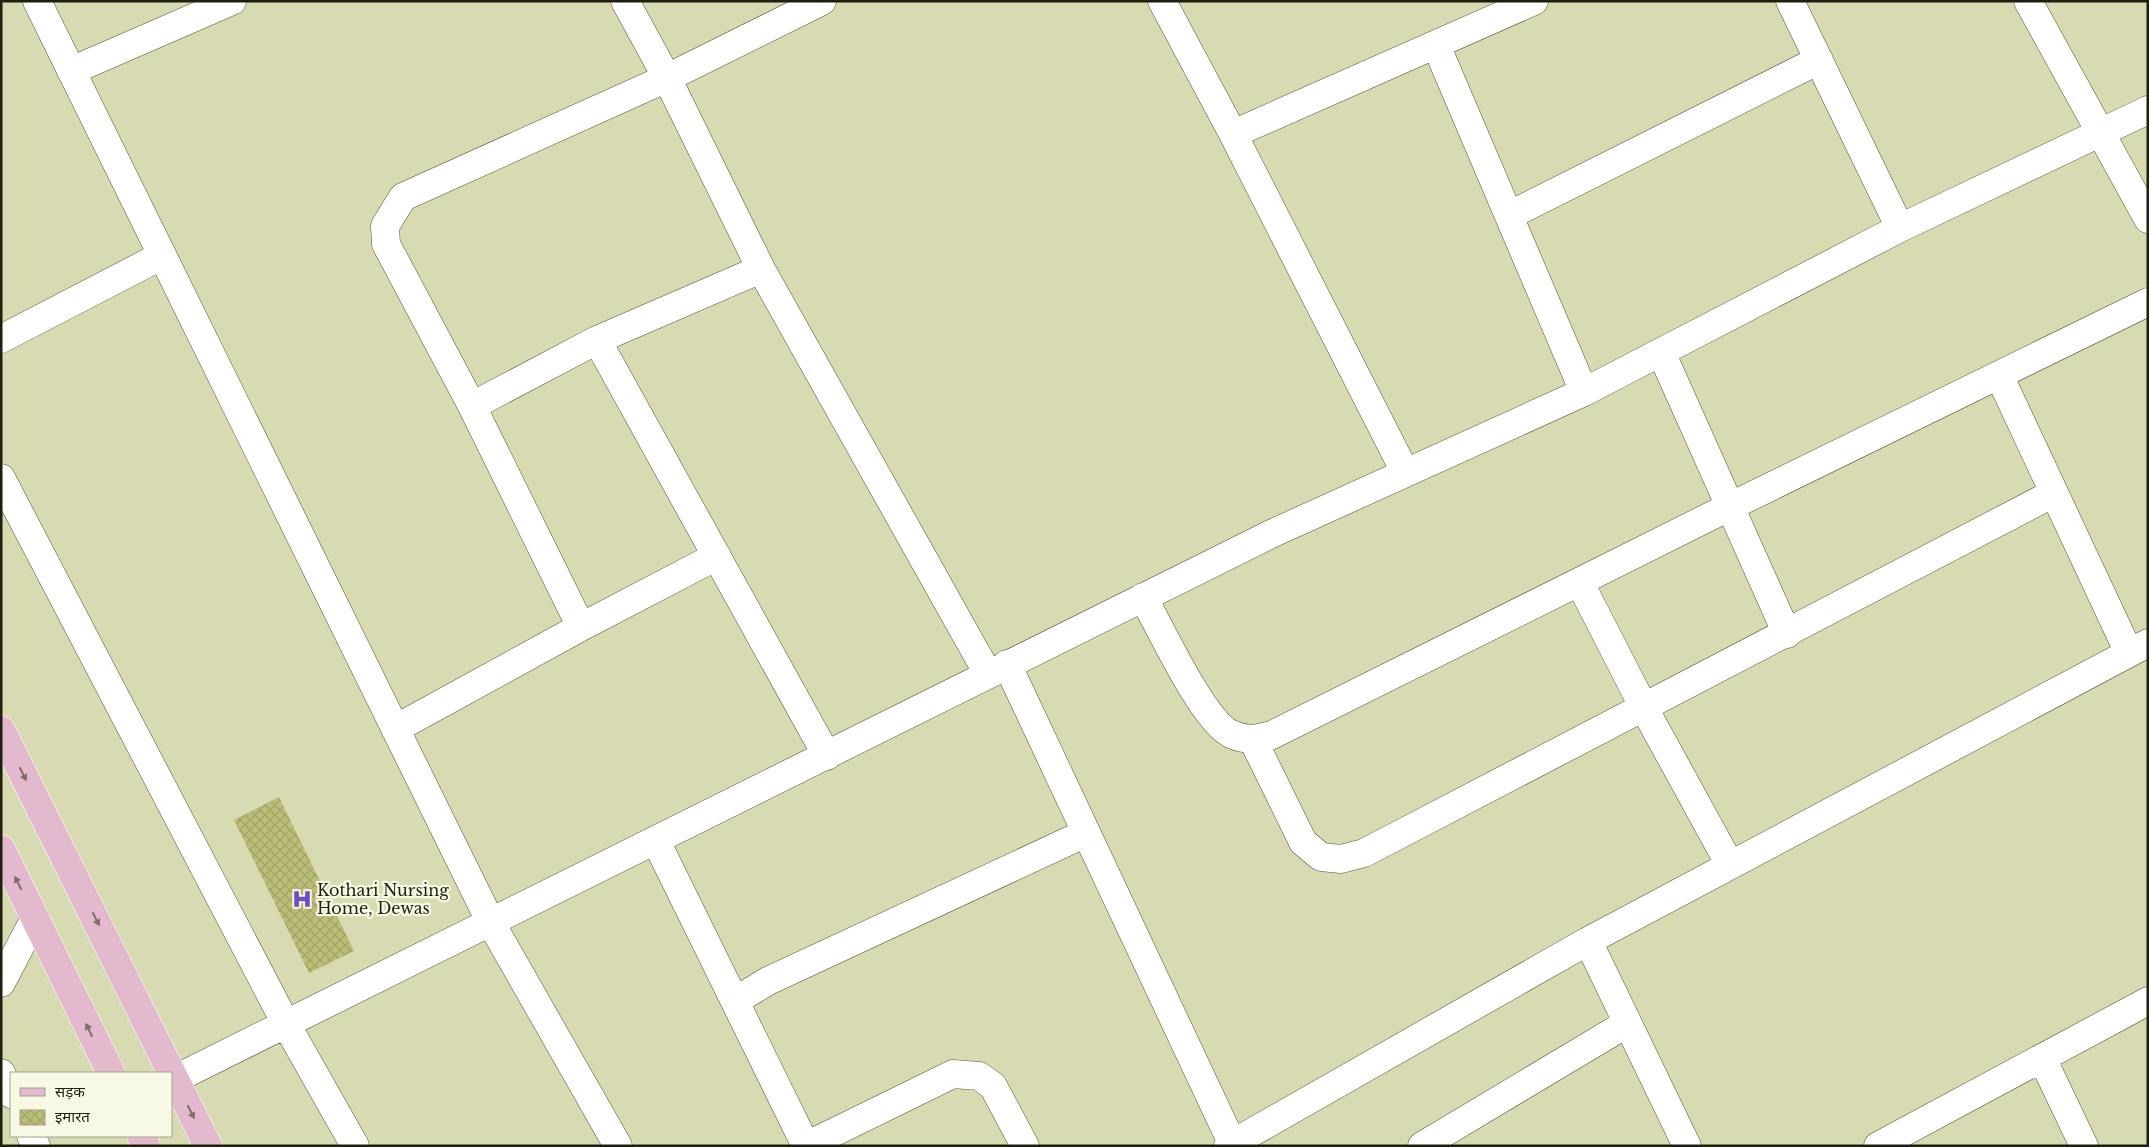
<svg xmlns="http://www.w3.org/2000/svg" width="2149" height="1147" viewBox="0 0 2149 1147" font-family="'Libre Baskerville','Noto Sans Devanagari',serif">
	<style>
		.building { fill: url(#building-cross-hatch) }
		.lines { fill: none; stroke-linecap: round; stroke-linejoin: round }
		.minor-casing { stroke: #555531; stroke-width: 29 }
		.tertiary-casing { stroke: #555531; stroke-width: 29 }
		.primary-casing { stroke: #fff; stroke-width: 29 }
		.minor { stroke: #fff; stroke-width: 28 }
		.tertiary { stroke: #fff; stroke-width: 28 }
		.primary { stroke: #e3b9cd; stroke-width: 28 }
		.oneway { fill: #806c6e }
		.labels { text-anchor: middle; stroke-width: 4.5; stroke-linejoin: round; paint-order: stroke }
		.poi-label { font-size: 16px; fill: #1e1f0f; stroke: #f8f9e5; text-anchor: start }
	</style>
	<defs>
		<pattern id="building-cross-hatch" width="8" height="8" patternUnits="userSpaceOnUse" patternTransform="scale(1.25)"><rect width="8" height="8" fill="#bcbe77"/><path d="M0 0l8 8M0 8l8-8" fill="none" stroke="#a1a366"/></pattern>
	</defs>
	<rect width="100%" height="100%" fill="#d8dab1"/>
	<!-- building -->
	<path class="building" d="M279 797 354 951 309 973 234 820Z"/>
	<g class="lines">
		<defs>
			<path id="minor" d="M37 1 491 923 618 1146
				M625 1 667 78 761 269
				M1162 1 1233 134 1534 1
				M1790 1 1900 228
				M2028 1 2148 219
				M1436 45 1584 392
				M71 71 232 1
				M1233 134 1405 472
				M1510 215 1819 60
				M1 339 161 256
				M597 340 827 756
				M1661 352 1787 634
				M1999 375 2129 653
				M472 406 386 244 385 226 403 197 667 78 822 1
				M1 478 286 1024 355 1146
				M1580 583 1644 708 1730 865
				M1143 597C1160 627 1203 721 1231 734 1246 741 1257 739 1272 735L1729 507 2148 302
				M581 627 472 406 597 340 761 269 988 674
				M1007 664 1232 1143
				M395 729 581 627 717 556
				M1253 740 1303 842 1321 857 1341 859 1364 853 2054 493
				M656 841 806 1146
				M1588 941 1687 1146
				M735 1001 768 981 1086 833
				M2042 1058 2084 1146
				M175 1079 1271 534 1584 392 1900 228 2148 110
				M806 1146 953 1074 979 1076 993 1086 1025 1146
				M1228 1146 1588 941 2148 643
				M1422 1146 1626 1024
				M1878 1146 2148 1001"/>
			<path id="tertiary" d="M1 983 35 918
				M1 1073 11 1094
				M31 1136 36 1146"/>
			<path id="primary" d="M1 730 208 1146
				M1 849 111 1073
				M141 1136 146 1146"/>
		</defs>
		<!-- minor casing -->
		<use href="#minor" class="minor-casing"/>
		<!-- tertiary casing -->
		<use href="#tertiary" class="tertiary-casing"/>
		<!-- primary casing -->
		<use href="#primary" class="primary-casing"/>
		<!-- minor -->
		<use href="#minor" class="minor"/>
		<!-- tertiary -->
		<use href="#tertiary" class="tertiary"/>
		<!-- primary -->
		<use href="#primary" class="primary"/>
	</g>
	<!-- one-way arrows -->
	<defs><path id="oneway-solid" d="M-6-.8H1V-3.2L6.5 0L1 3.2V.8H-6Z" transform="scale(1.25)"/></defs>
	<g class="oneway">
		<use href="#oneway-solid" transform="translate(23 774) rotate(63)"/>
		<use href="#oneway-solid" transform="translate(18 883) rotate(-116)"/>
		<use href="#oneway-solid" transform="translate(96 919) rotate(63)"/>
		<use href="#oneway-solid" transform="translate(89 1030) rotate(-116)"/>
		<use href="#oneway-solid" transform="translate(191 1112) rotate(64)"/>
	</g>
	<!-- icons -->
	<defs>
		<symbol id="hospital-bare" viewBox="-9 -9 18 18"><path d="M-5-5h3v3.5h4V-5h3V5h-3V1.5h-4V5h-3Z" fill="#6c4fc8" stroke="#f8f9e5" stroke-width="2.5" paint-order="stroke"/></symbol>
	</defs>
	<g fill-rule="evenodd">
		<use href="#hospital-bare" x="288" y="885" width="28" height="28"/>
	</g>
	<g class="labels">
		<!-- poi labels -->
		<g class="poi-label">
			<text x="317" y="896">Kothari Nursing<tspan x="317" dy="18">Home, Dewas</tspan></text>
		</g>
	</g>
	<!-- border -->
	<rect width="2149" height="1147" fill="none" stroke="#1e1f0f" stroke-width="5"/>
	<!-- legend -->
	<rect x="10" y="1072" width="162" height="65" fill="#f8f9e5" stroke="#a1a28f"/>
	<rect x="20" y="1088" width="25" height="8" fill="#e3b9cd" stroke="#a1a28f"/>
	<text x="55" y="1097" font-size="15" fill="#1e1f0f">सड़क</text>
	<rect x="20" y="1110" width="25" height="15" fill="url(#building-cross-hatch)" stroke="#a1a28f"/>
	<text x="55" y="1122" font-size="15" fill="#1e1f0f">इमारत</text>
</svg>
